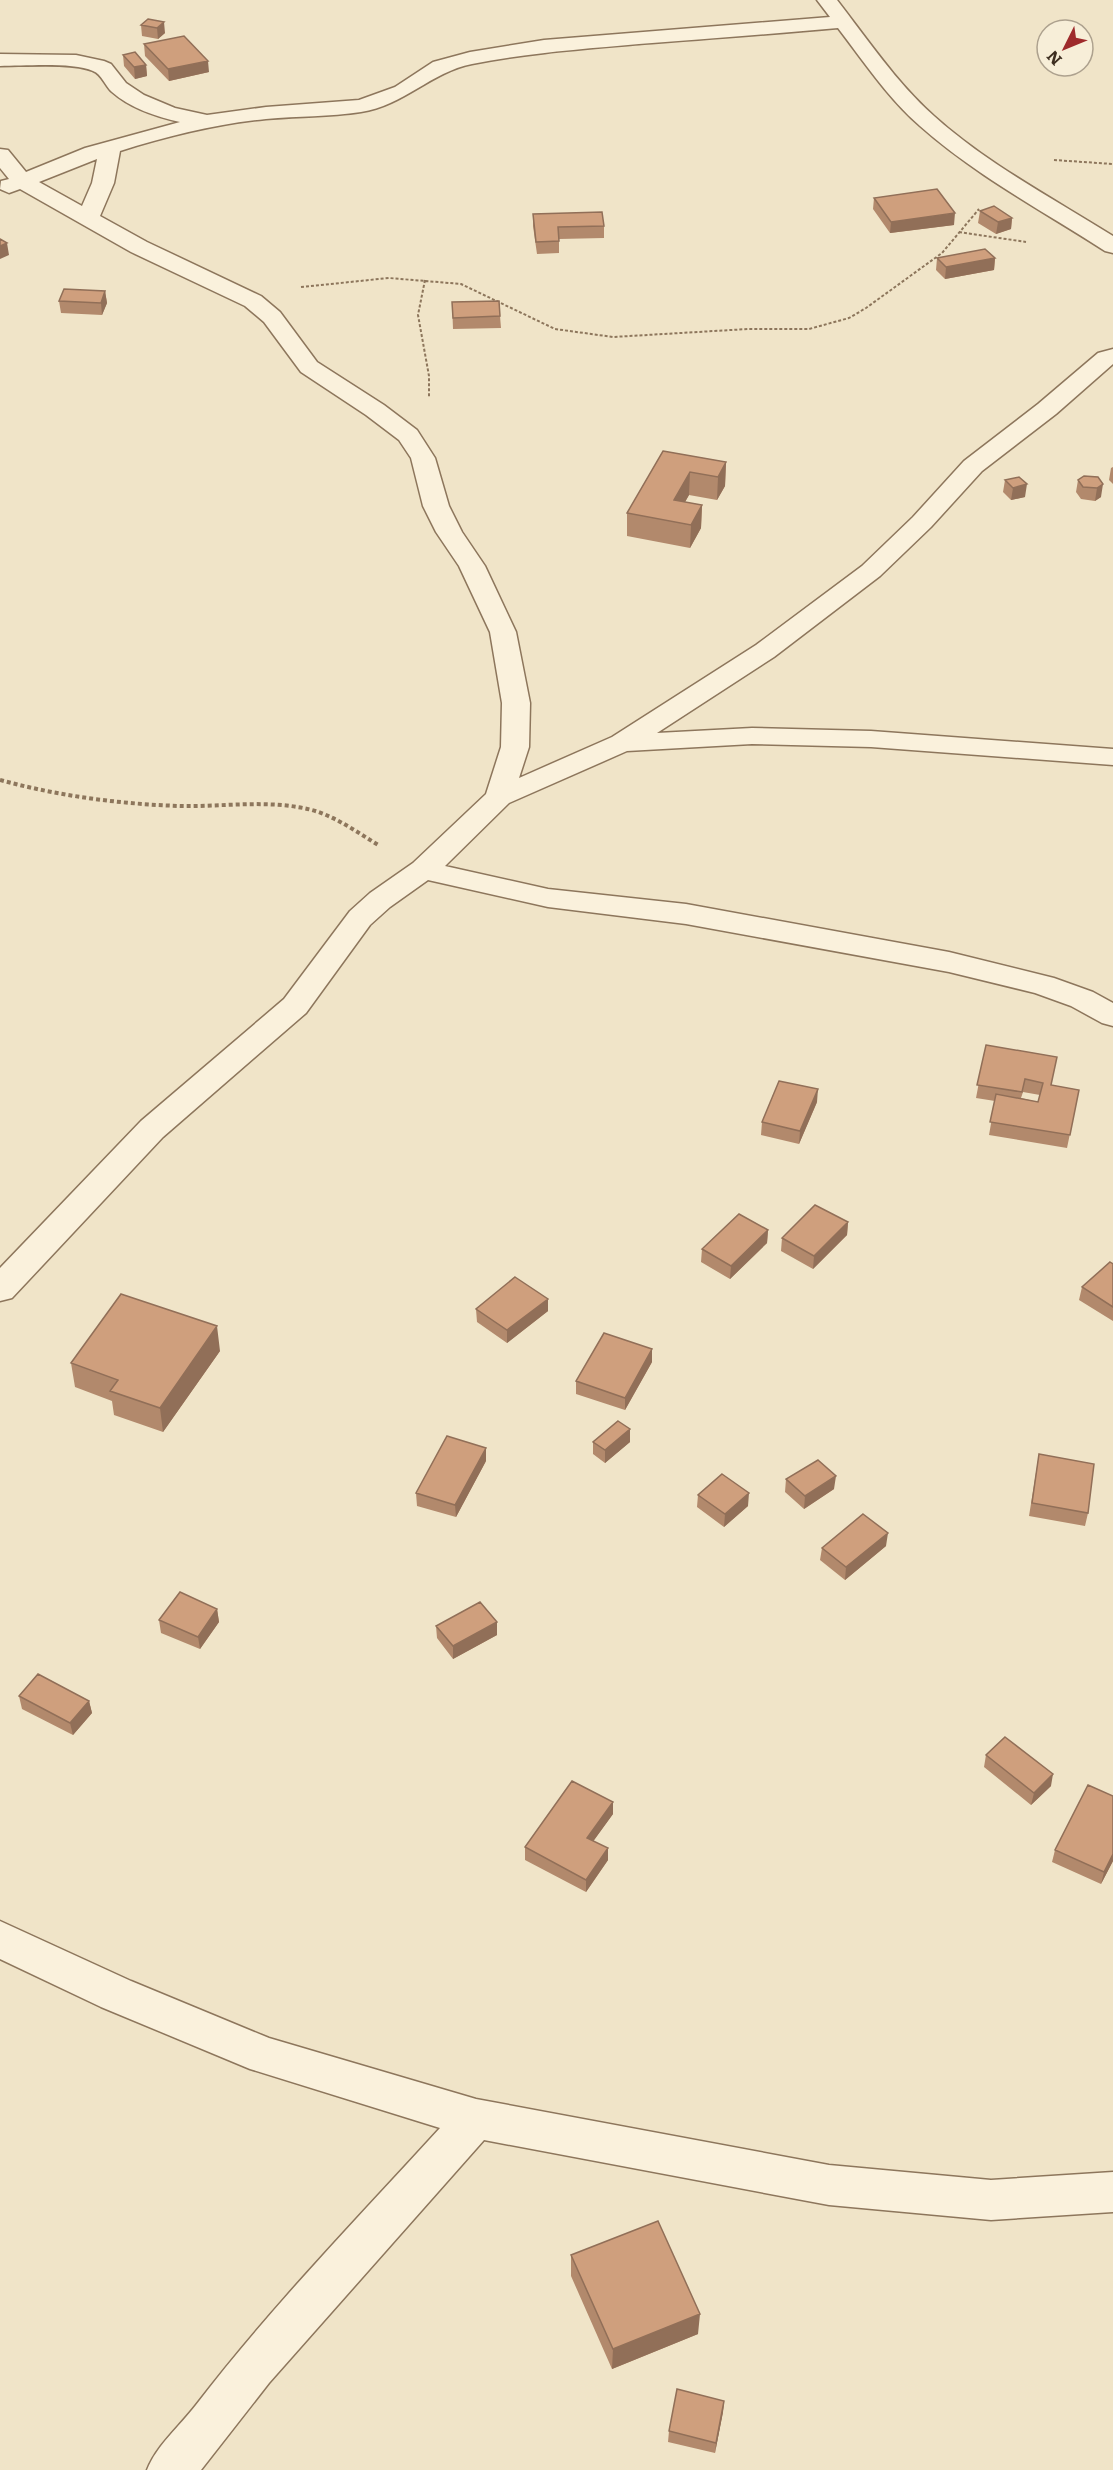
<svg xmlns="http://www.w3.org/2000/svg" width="1113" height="2470" viewBox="0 0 1113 2470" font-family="Literata,serif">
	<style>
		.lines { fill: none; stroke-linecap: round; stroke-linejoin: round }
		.street-casing { stroke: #8d765c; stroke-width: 3 }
		.path-far1 { stroke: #8d765c; stroke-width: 2; stroke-dasharray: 3 2; stroke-linecap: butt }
		.path { stroke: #8d765c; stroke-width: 4; stroke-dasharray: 4 3; stroke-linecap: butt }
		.street { fill: #faf1dc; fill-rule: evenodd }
		.wall { fill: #b2896c; fill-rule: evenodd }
		.shaded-wall { fill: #916f58 }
		.building { fill: #cf9f7d; stroke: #916f58; stroke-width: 1.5 }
	</style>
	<rect width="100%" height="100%" fill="#f0e4c8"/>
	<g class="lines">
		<defs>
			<path id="street" d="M817 0H837C868 40 896 82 934 116 986 163 1054 199 1113 236V253L1105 251C1043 211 975 175 920 126 888 98 864 62 838 28 772 34 705 39 639 44 583 49 527 53 472 64 431 72 403 106 361 112 330 117 298 116 266 119 216 124 168 136 120 151L114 183 100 216 147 242 261 296 280 312 317 362 384 405 417 430 435 458 449 506 462 532 485 566 516 632 530 703 529 747 519 778 612 737 756 645 862 566 913 517 964 461 1038 404 1098 353 1113 349V364L1056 414 982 471 931 527 880 576 774 657 657 733 752 728 871 731 1113 749V765L871 747 752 744 627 751 509 803 445 866 548 889 686 904 949 952 1054 978 1093 992 1113 1003V1026L1102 1023 1071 1006 1035 993 949 972 686 924 548 907 428 880 390 907 370 925 306 1013 163 1137 12 1298 0 1301V1268L141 1121 284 999 350 911 370 893 413 863 486 794 501 747 502 703 490 632 459 566 436 532 423 506 411 458 399 440 366 415 301 372 264 322 245 306 131 252 20 189 9 193 0 189 1 181 9 179 0 168V149L8 150 26 172 85 148 180 122C157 117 130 108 112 92 105 86 102 74 93 71 73 62 24 66 0 66V54L76 55 104 61 111 64 126 83 144 95 175 108 207 115 266 107 359 100 395 87 433 62 470 52 544 40 830 17ZM97 159 92 183 82 206 39 182Z
				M0 1921 131 1981 269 2038 476 2099 829 2165 991 2180 1113 2172V2212L991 2220 829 2205 484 2140 269 2383 201 2470H147C157 2445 179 2427 196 2405 271 2307 357 2219 440 2128L250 2069 101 2007 0 1959Z"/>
		</defs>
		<!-- street casing -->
		<use href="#street" class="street-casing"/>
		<!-- path-far1 -->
		<path class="path-far1" d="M1054 160 1113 164
			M959 232 1026 242
			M425 280 418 315 429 376V398
			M301 287 389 278 461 284 555 329 613 337 748 329H809L849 318 866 308 942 253 979 209"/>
		<!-- path -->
		<path class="path" d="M0 780C59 796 119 804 180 806 223 807 269 799 312 810 337 817 358 833 380 846"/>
		<!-- street -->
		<use href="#street" class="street"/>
	</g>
	<!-- wall -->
	<path class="wall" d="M148 19 165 33 158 39 142 36 141 25Z
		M144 44 209 72 169 81 145 56Z
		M123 55 146 65 147 76 135 79 124 66Z
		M874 198 954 225 890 233 873 209Z
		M980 211 1012 218 1011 229 996 234 978 223Z
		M533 214 604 226V238L559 239V253L537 254 533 226Z
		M937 258H995L994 270 945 279 936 270Z
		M105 291 107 303 102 315 61 313 59 301Z
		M452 302 500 316 501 328 453 329Z
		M663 451 726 462 725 486 717 500 689 495 685 502 702 505 701 528 690 548 627 536V513Z
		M1113 467V484L1109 480 1111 468Z
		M1098 477 1101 497 1095 501 1081 499 1076 492 1078 480Z
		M1005 480 1025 497 1011 500 1003 492Z
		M986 1045 1051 1085 1079 1090 1067 1148 989 1135 995 1101 976 1098ZM1023 1092 1040 1095 1038 1102 1021 1098Z
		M817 1102 799 1144 761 1135 762 1122Z
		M848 1222 847 1235 813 1269 781 1251 782 1238Z
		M768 1230 767 1243 730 1279 701 1262 702 1249Z
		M1113 1264V1321L1079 1300 1082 1287Z
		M476 1309 548 1311 507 1343 477 1322Z
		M220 1351 163 1432 114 1415 112 1401 75 1387 71 1363Z
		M652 1362 625 1410 576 1394V1381Z
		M593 1442H630L605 1463 593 1454Z
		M1039 1454 1088 1513 1085 1526 1029 1516Z
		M486 1461 456 1517 417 1506 416 1493Z
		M786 1479 834 1489 804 1509 785 1492Z
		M698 1495 748 1506 724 1527 697 1507Z
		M886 1546 845 1580 820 1560 822 1548Z
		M217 1609 219 1622 200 1649 161 1633 159 1620Z
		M436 1626 497 1635 453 1659 437 1638Z
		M19 1696 89 1701 92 1713 73 1735 22 1709Z
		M986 1755 1051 1786 1031 1805 984 1767Z
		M613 1802V1814L593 1841 608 1860 586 1892 525 1860V1847Z
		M1055 1850 1113 1861 1101 1884 1052 1862Z
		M571 2255 698 2334 612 2369 571 2276Z
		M724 2401 723 2412 715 2453 668 2442 669 2431Z"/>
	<!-- shaded-wall -->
	<path class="shaded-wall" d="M164 22 165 33 158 39 157 28Z
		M208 61 209 72 169 81 168 69Z
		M146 65 147 76 135 79 134 67Z
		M955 213 954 225 890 233 891 222Z
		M1012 218 1011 229 996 234 998 222Z
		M7 243 9 255 0 259V246Z
		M995 258 994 270 945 279 946 267Z
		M105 291 107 303 102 315 101 303Z
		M726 462 725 486 717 500 718 477Z
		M690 472 689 495 674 521V500Z
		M1027 484 1025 497 1011 500 1013 488Z
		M1103 484 1101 497 1095 501 1097 488Z
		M702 505 701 528 690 548 691 525Z
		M818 1089 817 1102 799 1144 800 1131Z
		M848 1222 847 1235 813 1269 814 1256Z
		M768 1230 767 1243 730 1279 731 1266Z
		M548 1299V1311L507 1343V1330Z
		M217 1326 220 1351 163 1432 160 1408Z
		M652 1349V1362L625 1410V1398Z
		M630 1429V1442L605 1463V1450Z
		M486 1448V1461L456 1517 455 1505Z
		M836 1476 834 1489 804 1509 805 1496Z
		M749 1493 748 1506 724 1527 725 1514Z
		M888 1533 886 1546 845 1580 846 1567Z
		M217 1609 219 1622 200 1649 198 1637Z
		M497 1622V1635L453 1659V1646Z
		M89 1701 92 1713 73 1735 70 1723Z
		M1053 1774 1051 1786 1031 1805 1034 1793Z
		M613 1802V1814L587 1850V1838Z
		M608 1848V1860L586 1892V1880Z
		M1113 1854V1861L1101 1884 1104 1872Z
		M700 2314 698 2334 612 2369 613 2349Z
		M724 2401 723 2412 715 2453 716 2443Z"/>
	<!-- building -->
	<path class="building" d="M148 19 164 22 157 28 141 25Z
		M184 36 208 61 168 69 144 44Z
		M135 52 146 65 134 67 123 55Z
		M937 189 955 213 891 222 874 198Z
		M994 206 1012 218 998 222 980 211Z
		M602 212 604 226 558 227 559 241 536 242 533 214Z
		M0 239 7 243 0 246Z
		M985 249 995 258 946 267 937 258Z
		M64 289 105 291 101 303 59 301Z
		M499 301 500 316 453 318 452 302Z
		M663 451 726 462 718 477 690 472 674 500 702 505 691 525 627 513Z
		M1084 476 1098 477 1103 484 1097 488 1083 487 1078 480Z
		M1019 477 1027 484 1013 488 1005 480Z
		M986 1045 1057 1057 1051 1085 1079 1090 1070 1135 990 1122 996 1094 1038 1102 1043 1083 1025 1079 1022 1092 977 1085Z
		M779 1081 818 1089 800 1131 762 1122Z
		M815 1205 848 1222 814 1256 782 1238Z
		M739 1214 768 1230 731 1266 702 1249Z
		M1110 1262 1113 1264V1307L1082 1287Z
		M515 1277 548 1299 507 1330 476 1309Z
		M121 1294 217 1326 160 1408 110 1391 118 1380 71 1363Z
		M604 1333 652 1349 625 1398 576 1381Z
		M618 1421 630 1429 605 1450 593 1442Z
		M447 1436 486 1448 455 1505 416 1493Z
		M1039 1454 1094 1464 1088 1513 1032 1503Z
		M818 1460 836 1476 805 1496 786 1479Z
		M722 1474 749 1493 725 1514 698 1495Z
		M863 1514 888 1533 846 1567 822 1548Z
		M180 1592 217 1609 198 1637 159 1620Z
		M480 1602 497 1622 453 1646 436 1626Z
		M38 1674 89 1701 70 1723 19 1696Z
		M1005 1737 1053 1774 1034 1793 986 1755Z
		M572 1781 613 1802 587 1838 608 1848 586 1880 525 1847Z
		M1088 1785 1113 1796V1854L1104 1872 1055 1850Z
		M658 2221 700 2314 613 2349 571 2255Z
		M677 2389 724 2401 716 2443 669 2431Z"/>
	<!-- north arrow -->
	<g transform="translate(1065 48) rotate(227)"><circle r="28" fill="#f7eed8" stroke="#ada18e" stroke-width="1.5"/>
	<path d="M0-4.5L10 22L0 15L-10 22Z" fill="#9e2a2b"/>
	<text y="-9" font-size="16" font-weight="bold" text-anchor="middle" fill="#3d2e20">N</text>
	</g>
</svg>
